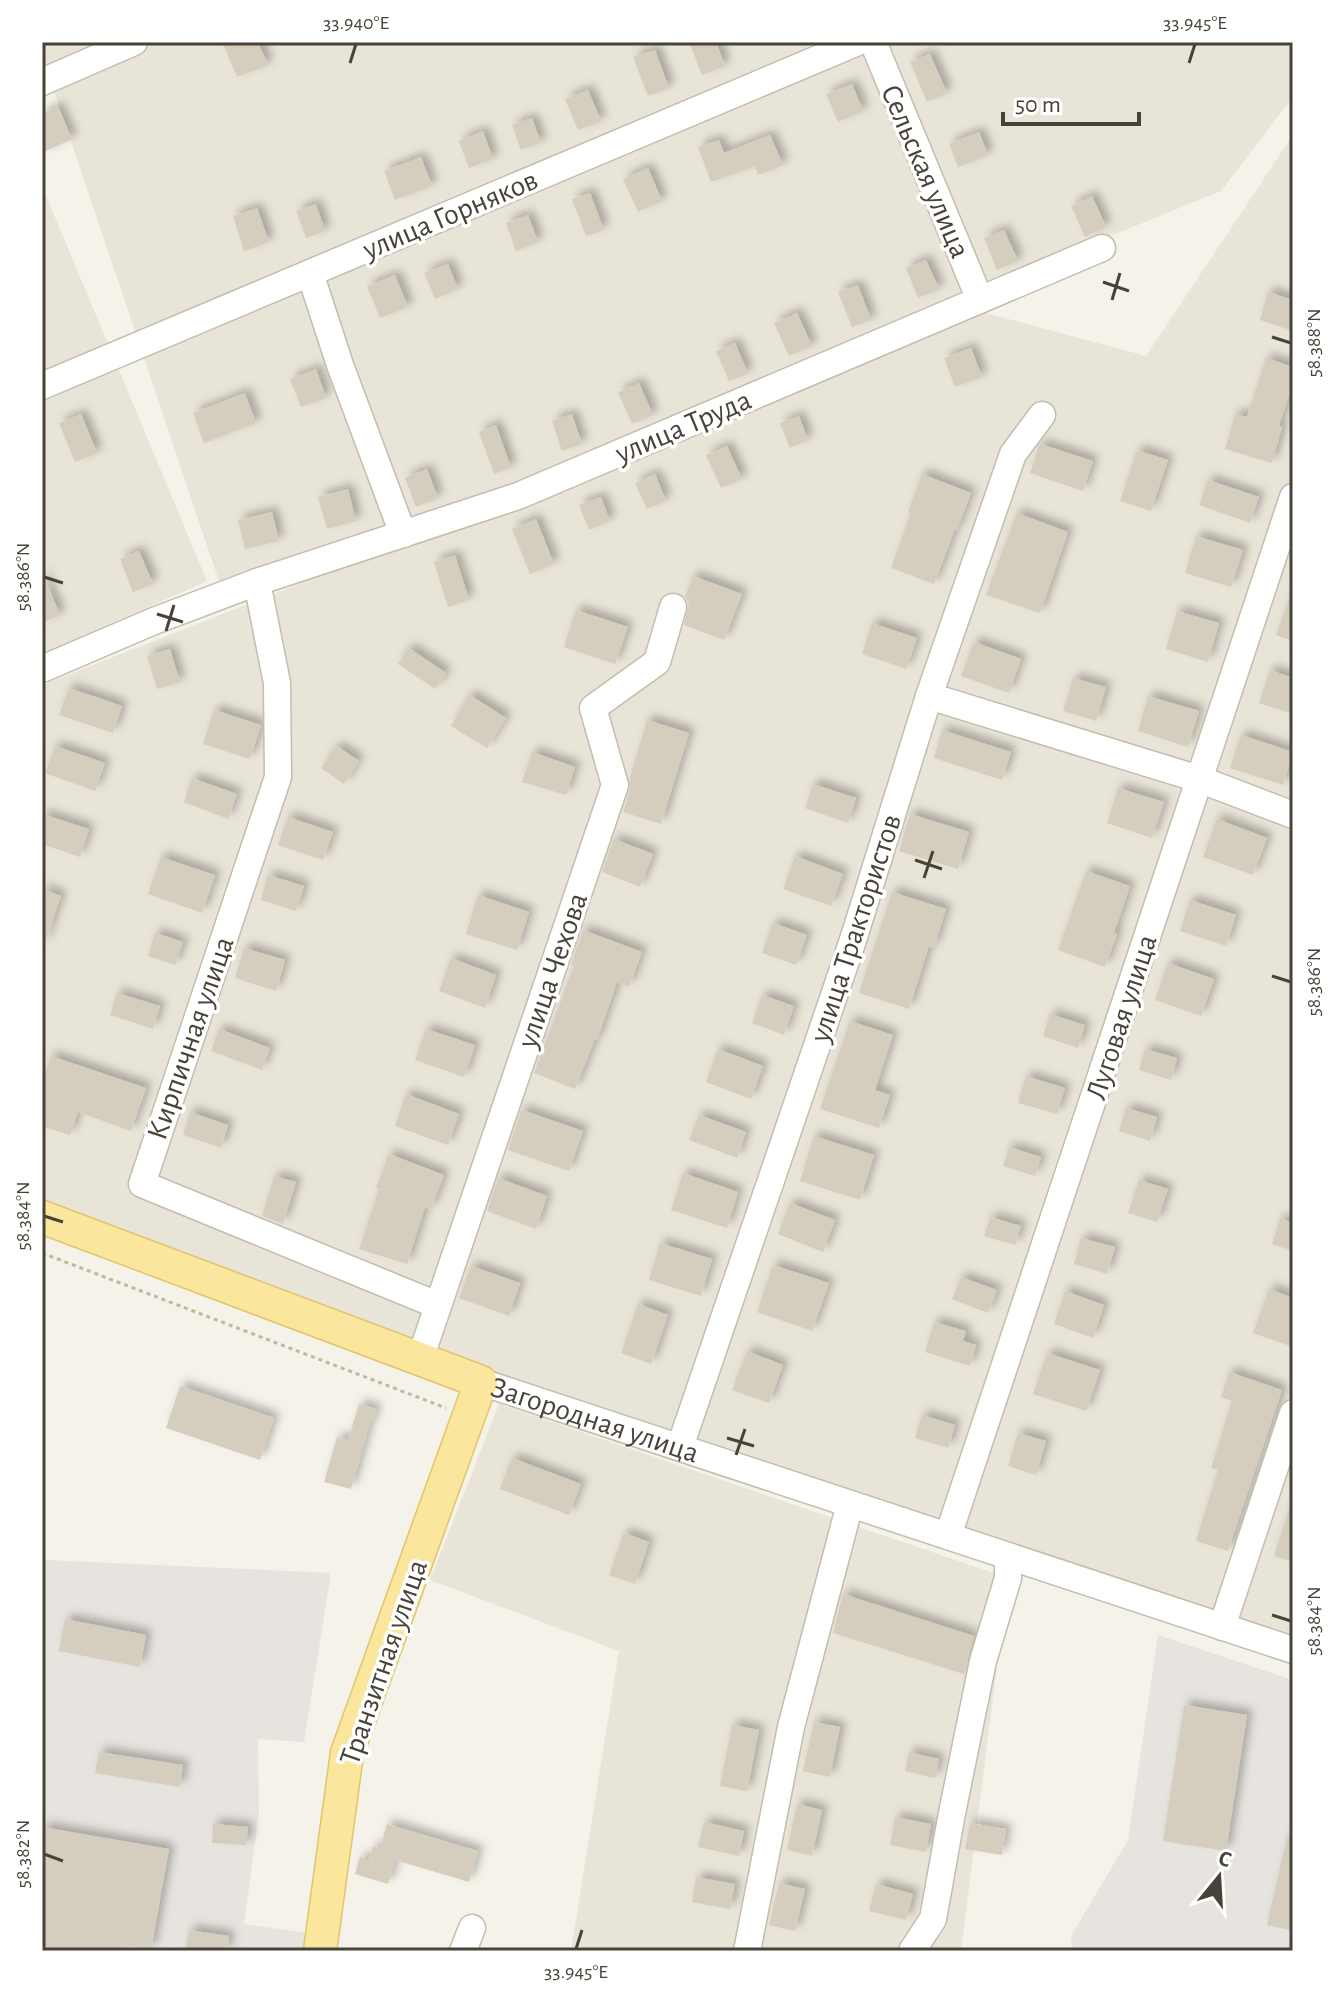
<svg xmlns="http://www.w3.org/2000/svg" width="1335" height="1993" viewBox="0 0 1335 1993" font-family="'Alegreya Sans',sans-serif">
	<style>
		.residential { fill: #e8e4d8 }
		.industrial { fill: #e7e3de }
		.building { fill: #d5cebf; filter: url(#shadow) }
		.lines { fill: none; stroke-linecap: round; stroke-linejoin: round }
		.minor-casing { stroke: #c2bdaf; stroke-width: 29 }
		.major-casing { stroke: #e0c56c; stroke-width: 35 }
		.path { stroke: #c1b79e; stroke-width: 3; stroke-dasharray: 4 4; stroke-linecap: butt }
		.minor { stroke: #fff; stroke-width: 26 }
		.major { stroke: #fae69c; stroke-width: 32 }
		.ticks { fill: none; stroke: #484338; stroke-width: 3 }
		.labels { text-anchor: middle; stroke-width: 7; stroke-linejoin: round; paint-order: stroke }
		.street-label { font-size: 30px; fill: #484338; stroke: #fff }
		.neatline { fill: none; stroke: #484338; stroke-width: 3 }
		.ticks-label { font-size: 20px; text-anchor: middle; fill: #484338 }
	</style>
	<defs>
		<filter id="shadow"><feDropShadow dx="5.5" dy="-5.5" stdDeviation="4" flood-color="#0004"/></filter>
	</defs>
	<rect width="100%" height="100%" fill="#f4f2e9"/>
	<!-- residential -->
	<path class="residential" d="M42 42H1293V97L1221 191 1027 270 518 487 219 581 42 55Z
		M1293 135V1637L454 1361 42 1208V685L986 313 1146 356Z
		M42 186 207 581 42 654Z
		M499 1404 1008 1578 961 1951H571L619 1651 430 1580Z"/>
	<!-- industrial -->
	<path class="industrial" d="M45 1560 331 1573 304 1742 258 1739 259 1814 244 1924 308 1933 306 1951H42V1565Z
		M1158 1635 1293 1680V1951H1072L1071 1936 1128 1840Z"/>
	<!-- building -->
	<path class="building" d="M222 42H258L268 65 237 77Z
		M689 42H716L725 66 702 75Z
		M655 50 669 88 648 96 633 57Z
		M930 54 947 93 927 102 910 62Z
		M852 84 863 111 838 122 826 94Z
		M588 90 601 121 578 130 565 99Z
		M58 107 72 139 42 153V114Z
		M532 118 541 143 521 150 512 125Z
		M483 131 493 159 469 168 459 141Z
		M979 132 988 155 958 167 949 144Z
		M770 135 783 165 758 175 755 166 711 182 698 147 719 140 724 153Z
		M421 157 432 186 395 200 384 171Z
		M648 168 662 201 638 212 623 179Z
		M590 193 604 230 586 236 572 199Z
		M1092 196 1106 227 1085 237 1071 206Z
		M316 204 325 231 306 238 296 211Z
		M257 208 269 242 244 251 233 216Z
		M528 215 538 242 516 251 506 223Z
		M1004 230 1018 261 997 270 984 238Z
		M926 260 939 289 918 298 906 268Z
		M448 264 458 289 435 299 424 273Z
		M395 275 408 307 380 318 367 286Z
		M858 285 871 320 852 327 838 292Z
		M1268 292 1293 300V331L1260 320Z
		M797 313 812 346 789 356 774 323Z
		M735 343 748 373 729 381 716 351Z
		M971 348 982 377 955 387 944 358Z
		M1266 358 1293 367V383L1279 426 1282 427 1272 463 1225 449 1235 414 1247 417Z
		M316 369 326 398 301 407 290 379Z
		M639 383 653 415 632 424 618 392Z
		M245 393 256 423 204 443 193 413Z
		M81 414 97 453 75 462 59 423Z
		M572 414 582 444 562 451 552 421Z
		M799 416 808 440 790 448 780 423Z
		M496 425 511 468 494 474 479 432Z
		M1040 444 1093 461 1083 491 1030 473Z
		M727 446 742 479 721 488 706 455Z
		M1137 450 1168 460 1151 511 1120 501Z
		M427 469 438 498 416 507 405 478Z
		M655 474 666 501 647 509 635 483Z
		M922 474 971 493 957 530 955 529 934 584 891 568 911 513 908 512Z
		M1208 480 1259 497 1250 523 1199 505Z
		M348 489 356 521 327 529 318 497Z
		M601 497 610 521 589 530 579 505Z
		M272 512 279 541 245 549 238 520Z
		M1017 513 1068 532 1040 613 986 595Z
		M536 519 554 564 530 574 512 529Z
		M1196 536 1243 550 1231 587 1185 573Z
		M139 551 153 584 133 592 120 559Z
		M455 555 469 600 448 607 434 562Z
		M42 573 60 615 42 623Z
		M693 576 742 594 724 640 684 625 689 604 685 596Z
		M1291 593H1293V641L1276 635Z
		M576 610 628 627 615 664 564 647Z
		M1177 611 1219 623 1208 662 1166 649Z
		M872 623 917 638 906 669 862 654Z
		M974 642 1021 659 1009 693 961 676Z
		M409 648 446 673 435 689 398 664Z
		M170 649 180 682 157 689 147 656Z
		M1270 670 1293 678V714L1259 703Z
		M1073 678 1106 687 1096 721 1063 711Z
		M69 688 122 706 113 733 59 715Z
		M470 695 506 718 487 748 451 726Z
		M1148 696 1199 711 1188 747 1138 731Z
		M214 710 261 725 250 759 203 744Z
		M647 720 689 733 661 824 623 812 630 790V778Z
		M942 730 1011 752 1002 780 934 758Z
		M1241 735 1293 752 1283 785 1230 768Z
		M55 746 105 763 95 791 45 773Z
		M337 746 359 761 344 784 321 768Z
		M532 752 575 767 566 795 522 782Z
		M192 778 237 794 228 819 184 802Z
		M813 784 856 798 848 823 805 808Z
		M1118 788 1164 802 1152 838 1107 823Z
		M42 814 89 829 80 857 42 844Z
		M910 814 969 832 958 869 899 851Z
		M288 817 333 832 323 860 278 845Z
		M1217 819 1267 838 1253 875 1203 857Z
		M614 839 653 854 640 887 602 872Z
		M795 856 843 874 831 906 783 889Z
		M161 857 215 875 202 913 148 894Z
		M1086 871 1130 886 1114 933 1117 934 1105 967 1058 950Z
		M268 875 304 886 296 911 261 900Z
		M42 889 61 896 44 945 42 944Z
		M892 892 946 909 934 948 929 946 909 1009 859 993Z
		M478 895 529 912 517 950 466 934Z
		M1190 900 1236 915 1226 946 1180 931Z
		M773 923 807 935 796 965 762 953Z
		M583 930 642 952 629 987 617 982 597 1040 595 1039 575 1089 534 1073 574 966 571 965Z
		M155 933 183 942 175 965 148 956Z
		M244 948 285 960 276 991 235 978Z
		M451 958 496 975 485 1008 439 991Z
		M1168 963 1214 979 1201 1016 1155 1000Z
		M117 993 160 1006 153 1029 110 1015Z
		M762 995 794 1006 784 1035 752 1023Z
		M1050 1014 1085 1025 1078 1048 1043 1036Z
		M850 1021 893 1035 875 1090 890 1095 879 1128 820 1109Z
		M219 1029 270 1048 262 1070 211 1051Z
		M426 1029 475 1045 464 1077 415 1060Z
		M718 1049 763 1066 751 1099 706 1082Z
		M1145 1049 1177 1058 1171 1080 1139 1070Z
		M51 1056 146 1088 131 1131 78 1112 70 1135 42 1126V1082Z
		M1026 1076 1065 1088 1057 1114 1018 1103Z
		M406 1094 459 1114 448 1145 395 1126Z
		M1126 1108 1157 1117 1150 1141 1119 1131Z
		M522 1110 583 1131 569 1171 508 1150Z
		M190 1112 228 1125 221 1148 183 1135Z
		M699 1115 746 1132 737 1158 689 1140Z
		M814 1136 874 1155 860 1200 800 1181Z
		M1009 1147 1041 1157 1035 1176 1003 1166Z
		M389 1154 444 1175 431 1209 425 1207 407 1264 359 1249 379 1189 376 1188Z
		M683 1173 738 1192 727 1228 671 1210Z
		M274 1176 296 1182 283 1224 262 1216Z
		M498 1178 547 1196 536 1229 487 1211Z
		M1139 1180 1168 1189 1157 1222 1128 1213Z
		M790 1203 835 1220 823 1252 778 1234Z
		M990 1217 1021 1226 1015 1245 984 1236Z
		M1280 1218 1293 1223V1251L1272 1244Z
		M1081 1238 1115 1247 1107 1274 1074 1264Z
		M660 1243 712 1259 701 1296 649 1280Z
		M773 1265 829 1283 812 1331 757 1312Z
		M471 1266 520 1283 509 1316 459 1298Z
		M961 1277 997 1290 988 1313 952 1299Z
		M1269 1289 1293 1298V1347L1253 1333Z
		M1065 1291 1104 1305 1093 1338 1054 1324Z
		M638 1304 668 1315 651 1364 621 1353Z
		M934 1322 966 1331 963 1341 976 1345 970 1366 925 1352Z
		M747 1351 783 1365 769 1403 732 1390Z
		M1047 1353 1100 1370 1086 1411 1033 1394Z
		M1229 1372 1282 1390 1228 1551 1196 1541 1218 1470 1211 1468 1232 1401 1221 1397Z
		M180 1386 274 1418 260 1460 166 1428Z
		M359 1404 376 1409 372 1422H370L351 1489 324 1482 337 1437 348 1440Z
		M922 1415 955 1425 948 1448 915 1438Z
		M1018 1433 1046 1441 1036 1475 1008 1466Z
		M512 1458 581 1484 569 1515 500 1489Z
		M1290 1506H1293V1562L1274 1556Z
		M624 1533 649 1542 635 1584 609 1575Z
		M843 1594 974 1636 964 1674 833 1633Z
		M65 1619 146 1635 140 1667 59 1651Z
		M1184 1705 1247 1715 1226 1851 1163 1841Z
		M814 1722 840 1727 830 1777 803 1771Z
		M732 1725 759 1730 747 1791 720 1786Z
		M99 1752 183 1765 180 1787 95 1773Z
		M909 1752 939 1759 935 1778 905 1771Z
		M797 1804 822 1810 812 1856 787 1850Z
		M895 1817 931 1824 926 1852 890 1845Z
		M704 1822 744 1831 739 1856 698 1847Z
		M970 1823 1006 1829 1002 1855 965 1849Z
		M213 1824 248 1827 246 1845 212 1843Z
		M387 1824 478 1851 469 1882 395 1860 388 1884 355 1874 360 1857 369 1860 373 1846 380 1849Z
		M42 1827 169 1849 151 1950 127 1946 126 1951H42Z
		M1287 1837 1293 1838V1931L1267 1925Z
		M696 1877 735 1884 730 1909 692 1902Z
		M779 1883 805 1889 795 1931 769 1925Z
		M876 1884 913 1894 906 1920 869 1911Z
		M189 1930 229 1936 227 1951H185Z"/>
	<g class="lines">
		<defs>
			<g id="minor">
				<path d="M873 42 980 300"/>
				<path d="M42 82 134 42"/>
				<path d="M310 273 340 365 403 534"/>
				<path d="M42 386 858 42"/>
				<path d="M257 582 277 683 278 777 142 1184 437 1305"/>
				<path d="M42 669 154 621 257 582 518 496 1102 248"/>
				<path d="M929 696 1199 779 1293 815"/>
				<path d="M420 1359 615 785 593 708 657 662 673 607"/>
				<path id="s1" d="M481 1382 1293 1650"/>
				<path d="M680 1447 854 937 929 696 1013 454 1042 415"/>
				<path d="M948 1536 1293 497"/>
				<path d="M1222 1627 1293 1413"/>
				<path d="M463 1951 472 1928"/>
				<path d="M747 1951 791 1727 850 1504"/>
				<path d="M912 1951 933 1919 952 1813 983 1661 1008 1578V1557"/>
			</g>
			<path id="major" d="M42 1217 481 1382 347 1753 320 1951"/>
		</defs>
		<!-- minor casing -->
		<use href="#minor" class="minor-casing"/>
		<!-- major casing -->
		<use href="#major" class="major-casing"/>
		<!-- path -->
		<path class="path" d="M42 1253 446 1408"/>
		<!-- minor -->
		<use href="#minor" class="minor"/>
		<!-- major -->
		<use href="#major" class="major"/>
	</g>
	<!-- ticks -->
	<path class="ticks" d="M350 63 356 44M1189 63 1195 44M1103 282 1129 291M1112 300 1120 273M1272 337 1291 343M44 577 63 583M157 614 183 622M166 631 174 605M915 860 942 869M924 878 933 851M1272 976 1291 982M44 1216 63 1222M727 1438 754 1446M736 1455 745 1429M1272 1615 1291 1621M44 1854 63 1861M576 1949 582 1930"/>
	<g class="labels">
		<!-- street labels -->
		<g class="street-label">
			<text transform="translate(926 171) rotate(67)" y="10">Сельская улица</text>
			<text transform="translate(450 214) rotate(-23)" y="10">улица Горняков</text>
			<text transform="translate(683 426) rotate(-23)" y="10">улица Труда</text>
			<text transform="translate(855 928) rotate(-72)" y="10">улица Трактористов</text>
			<text transform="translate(552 970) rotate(-71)" y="10">улица Чехова</text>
			<text transform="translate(1121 1017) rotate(-72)" y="10">Луговая улица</text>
			<text transform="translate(190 1038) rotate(-71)" y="10">Кирпичная улица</text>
			<text dy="10" stroke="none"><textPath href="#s1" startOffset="120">Загородная улица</textPath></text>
			<text transform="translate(383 1662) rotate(-71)" y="10">Транзитная улица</text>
		</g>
	</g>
	<!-- border -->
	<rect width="1335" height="1993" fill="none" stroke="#ffffff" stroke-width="88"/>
	<!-- north arrow -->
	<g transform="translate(1219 1877) rotate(18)" stroke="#ffffff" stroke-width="6" paint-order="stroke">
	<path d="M0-6L14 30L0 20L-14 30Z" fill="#484338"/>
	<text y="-12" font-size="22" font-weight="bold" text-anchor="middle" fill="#484338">С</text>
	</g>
	<!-- scale -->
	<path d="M1003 112v12h136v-12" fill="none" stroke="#484338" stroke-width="4"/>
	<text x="1015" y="112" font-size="24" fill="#484338" stroke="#ffffff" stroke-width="6" paint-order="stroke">50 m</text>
	<rect x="44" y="44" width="1247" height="1905" class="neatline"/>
	<g class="ticks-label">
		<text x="356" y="29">33.940°E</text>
		<text x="1195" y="29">33.945°E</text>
		<text transform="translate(1313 343) rotate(-90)" y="7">58.388°N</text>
		<text transform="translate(22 577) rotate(-90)" y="7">58.386°N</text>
		<text transform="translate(1313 982) rotate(-90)" y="7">58.386°N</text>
		<text transform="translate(22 1216) rotate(-90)" y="7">58.384°N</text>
		<text transform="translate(1313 1621) rotate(-90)" y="7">58.384°N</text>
		<text transform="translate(22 1854) rotate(-90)" y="7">58.382°N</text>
		<text x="576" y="1978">33.945°E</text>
	</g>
</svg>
